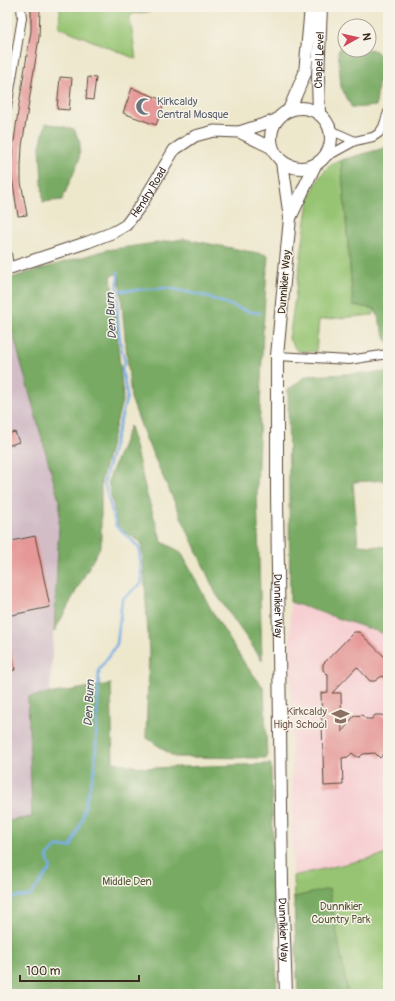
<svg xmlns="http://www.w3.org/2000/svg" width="395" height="1001" viewBox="0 0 395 1001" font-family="Pangolin,sans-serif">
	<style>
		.built { fill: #f7cfd3 }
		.industrial { fill: #d2bdc7 }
		.green { fill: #96c472; stroke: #687748 }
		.forest { fill: #78aa64; stroke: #5a6a41 }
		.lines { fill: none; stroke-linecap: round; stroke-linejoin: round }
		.stream { stroke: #76ade5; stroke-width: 2.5 }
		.building { fill: #e59897 }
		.minor-casing { stroke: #564638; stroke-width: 10 }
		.tertiary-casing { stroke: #564638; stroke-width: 13 }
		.secondary-casing { stroke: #564638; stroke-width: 14 }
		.minor { stroke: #fff; stroke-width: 8 }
		.tertiary { stroke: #fff; stroke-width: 11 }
		.secondary { stroke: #fff; stroke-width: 12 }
		.labels { text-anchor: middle; stroke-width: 3; stroke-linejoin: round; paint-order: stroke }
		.street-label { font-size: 11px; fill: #3b2a1e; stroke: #f7f3e8 }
		.worship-label { font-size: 11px; fill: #5b616d; stroke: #f7f3e8; text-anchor: start }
		.education-label { font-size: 11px; fill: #785e54; stroke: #f7f3e8; text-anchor: end }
		.park-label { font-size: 11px; fill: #565837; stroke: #f7f3e8 }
		.water-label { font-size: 12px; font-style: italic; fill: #4d515a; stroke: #f7f3e8 }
	</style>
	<rect width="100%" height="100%" fill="#f7f3e8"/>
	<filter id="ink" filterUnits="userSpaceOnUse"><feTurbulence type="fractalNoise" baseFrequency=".025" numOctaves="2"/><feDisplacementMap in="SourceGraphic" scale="8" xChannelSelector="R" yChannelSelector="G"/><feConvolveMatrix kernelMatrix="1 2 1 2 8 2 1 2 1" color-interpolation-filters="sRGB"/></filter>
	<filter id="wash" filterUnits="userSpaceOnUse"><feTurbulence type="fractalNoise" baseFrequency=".012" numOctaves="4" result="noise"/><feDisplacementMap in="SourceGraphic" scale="16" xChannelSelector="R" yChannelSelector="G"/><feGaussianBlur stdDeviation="0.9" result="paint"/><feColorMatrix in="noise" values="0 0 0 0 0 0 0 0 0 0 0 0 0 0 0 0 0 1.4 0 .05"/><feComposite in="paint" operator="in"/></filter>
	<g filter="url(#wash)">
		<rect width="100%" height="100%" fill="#ede7cc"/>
		<!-- built -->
		<path class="built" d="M290 602 388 635V854L293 876Z"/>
		<!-- industrial -->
		<path class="industrial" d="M7 312 60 504 50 693 28 697 32 817 7 821Z"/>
		<!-- green -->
		<path class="green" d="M60 7H157L158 10 132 14 130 18 136 59 59 27Z
			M341 160 353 305 375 309 373 315 319 320 316 352 297 351 289 339 309 200C314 188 320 172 332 164 334 162 338 162 341 160Z
			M388 854V994H298L293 876Z"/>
		<!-- forest -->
		<path class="forest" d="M344 44H345V50H369V49L376 51 385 62 378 86 376 106 352 108 341 87 338 51Z
			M46 123 74 129 80 143 79 161 62 200 43 202 40 146Z
			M388 147V342H387L375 309 353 305 341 160Z
			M184 239 268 255 263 330 257 491 262 660 216 594 146 439 131 398 119 274 111 275 123 397 101 482V545L54 632 60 504 7 312V279L106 250Z
			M388 372V480L353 482 358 545 388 547V635L290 602 288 390 306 376Z
			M130 426 147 495 162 542 181 552 213 613 245 664 264 688 267 758 174 757 146 737 149 653 145 584 141 542 118 528 108 481Z
			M111 684 113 762 146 768 271 764 277 994H7V821L32 817 28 697Z
			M329 889 348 994H298L294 897Z"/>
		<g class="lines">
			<!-- stream -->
			<path class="stream" d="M118 291 168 288 205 296 250 312 260 313
				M7 902 14 897 30 896 51 868 47 857 56 847H71L82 820 86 801 95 768 99 670 117 644 122 599 142 583 139 547 116 526 104 482 127 396 122 368 125 362C116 333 117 303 118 272"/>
		</g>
		<g id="blocks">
			<!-- building -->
			<path class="building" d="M31 7H40L39 38 22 146 21 166V182L27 215 18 216 12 177 11 164 19 104 31 31Z
				M60 77 72 78 69 110 57 109Z
				M88 77 96 78 93 100 86 99Z
				M132 88 165 101 156 125 123 113Z
				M15 432 19 442 7 446V434Z
				M35 536 50 607 7 616V542Z
				M354 632H359L388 660V680L382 676 375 681H370L357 667 332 693H341L342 732 354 716 362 715 366 719H372L375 715H382L386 719 387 731H388V755L385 752 380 758 375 753 363 754 360 757H357L352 753 348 757 342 758 343 785 324 786 321 693 328 692V675L323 670V664Z
				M7 645H10L15 670 7 671Z"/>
		</g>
	</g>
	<g filter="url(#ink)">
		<use href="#blocks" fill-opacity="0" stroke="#564638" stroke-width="1"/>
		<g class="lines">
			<defs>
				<path id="minor" d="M7 108 22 18 21 7
					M330 130 355 141
					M324 158 355 141 373 137 379 133 383 127 388 112
					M7 253 9 268
					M277 356 349 360 388 354"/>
				<g id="tertiary">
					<path d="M239 132 272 148"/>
					<path id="s1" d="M7 269 88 242 114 232 126 225 141 205 174 150 195 136 214 131 239 132 276 120"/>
				</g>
				<g id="secondary">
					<circle cx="301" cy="138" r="30"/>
					<path d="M289 110 305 73 311 7"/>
					<path id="s2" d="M319 114 318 77 321 7"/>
					<path id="s3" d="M282 162 290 218 277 356V494L282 884 286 994"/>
					<path d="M290 218 315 165"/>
				</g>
			</defs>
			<!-- minor casing -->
			<use href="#minor" class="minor-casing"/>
			<!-- tertiary casing -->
			<use href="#tertiary" class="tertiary-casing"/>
			<!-- secondary casing -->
			<use href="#secondary" class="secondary-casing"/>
			<!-- minor -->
			<use href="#minor" class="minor"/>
			<!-- tertiary -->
			<use href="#tertiary" class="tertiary"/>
			<!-- secondary -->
			<use href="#secondary" class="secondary"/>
		</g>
	</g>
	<!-- icons -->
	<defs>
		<symbol id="mosque-bare" viewBox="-9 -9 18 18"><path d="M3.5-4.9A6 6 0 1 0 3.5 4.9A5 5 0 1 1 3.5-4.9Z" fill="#6b7280" stroke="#f7f3e8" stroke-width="2.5" paint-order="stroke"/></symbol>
		<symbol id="school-bare" viewBox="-9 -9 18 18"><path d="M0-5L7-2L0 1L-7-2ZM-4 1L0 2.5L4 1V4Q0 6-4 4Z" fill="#8d6e63" stroke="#f7f3e8" stroke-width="2.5" paint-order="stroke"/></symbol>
	</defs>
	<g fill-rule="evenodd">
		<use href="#mosque-bare" x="132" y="94" width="25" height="25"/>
		<use href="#school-bare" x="328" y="704" width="25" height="25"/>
	</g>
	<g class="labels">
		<!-- street labels -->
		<g class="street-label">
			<text dy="4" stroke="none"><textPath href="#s2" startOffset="54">Chapel Level</textPath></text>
			<text dy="4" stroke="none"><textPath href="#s1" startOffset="167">Hendry Road</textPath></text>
			<text transform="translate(284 282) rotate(-85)" y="4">Dunnikier Way</text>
			<text dy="4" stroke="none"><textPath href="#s3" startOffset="445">Dunnikier Way</textPath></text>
			<text dy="4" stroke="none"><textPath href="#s3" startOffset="769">Dunnikier Way</textPath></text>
		</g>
		<!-- worship labels -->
		<g class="worship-label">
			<text x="157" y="105">Kirkcaldy<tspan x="157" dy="13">Central Mosque</tspan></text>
		</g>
		<!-- education labels -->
		<g class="education-label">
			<text x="327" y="715">Kirkcaldy<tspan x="327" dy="13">High School</tspan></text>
		</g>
		<!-- park labels -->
		<g class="park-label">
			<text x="127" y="885">Middle Den</text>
			<text x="341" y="910">Dunnikier<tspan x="341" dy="13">Country Park</tspan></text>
		</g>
		<!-- water labels -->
		<g class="water-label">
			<text transform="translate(111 316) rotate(-93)" y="4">Den Burn</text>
			<text transform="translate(89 703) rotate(-87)" y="4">Den Burn</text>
		</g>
	</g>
	<!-- margin -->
	<rect width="395" height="1001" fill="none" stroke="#f7f3e8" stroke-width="24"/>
	<!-- north arrow -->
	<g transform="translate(357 38) rotate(82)"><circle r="19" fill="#f7f3e8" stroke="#aca397"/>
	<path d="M0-3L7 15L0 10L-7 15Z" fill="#d1495b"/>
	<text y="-6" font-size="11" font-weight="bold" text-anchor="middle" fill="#3b2a1e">N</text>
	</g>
	<!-- scale -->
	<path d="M20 975v6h119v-6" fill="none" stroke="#3b2a1e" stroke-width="2"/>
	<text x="26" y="975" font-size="12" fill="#3b2a1e" stroke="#f7f3e8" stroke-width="3" paint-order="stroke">100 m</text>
</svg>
